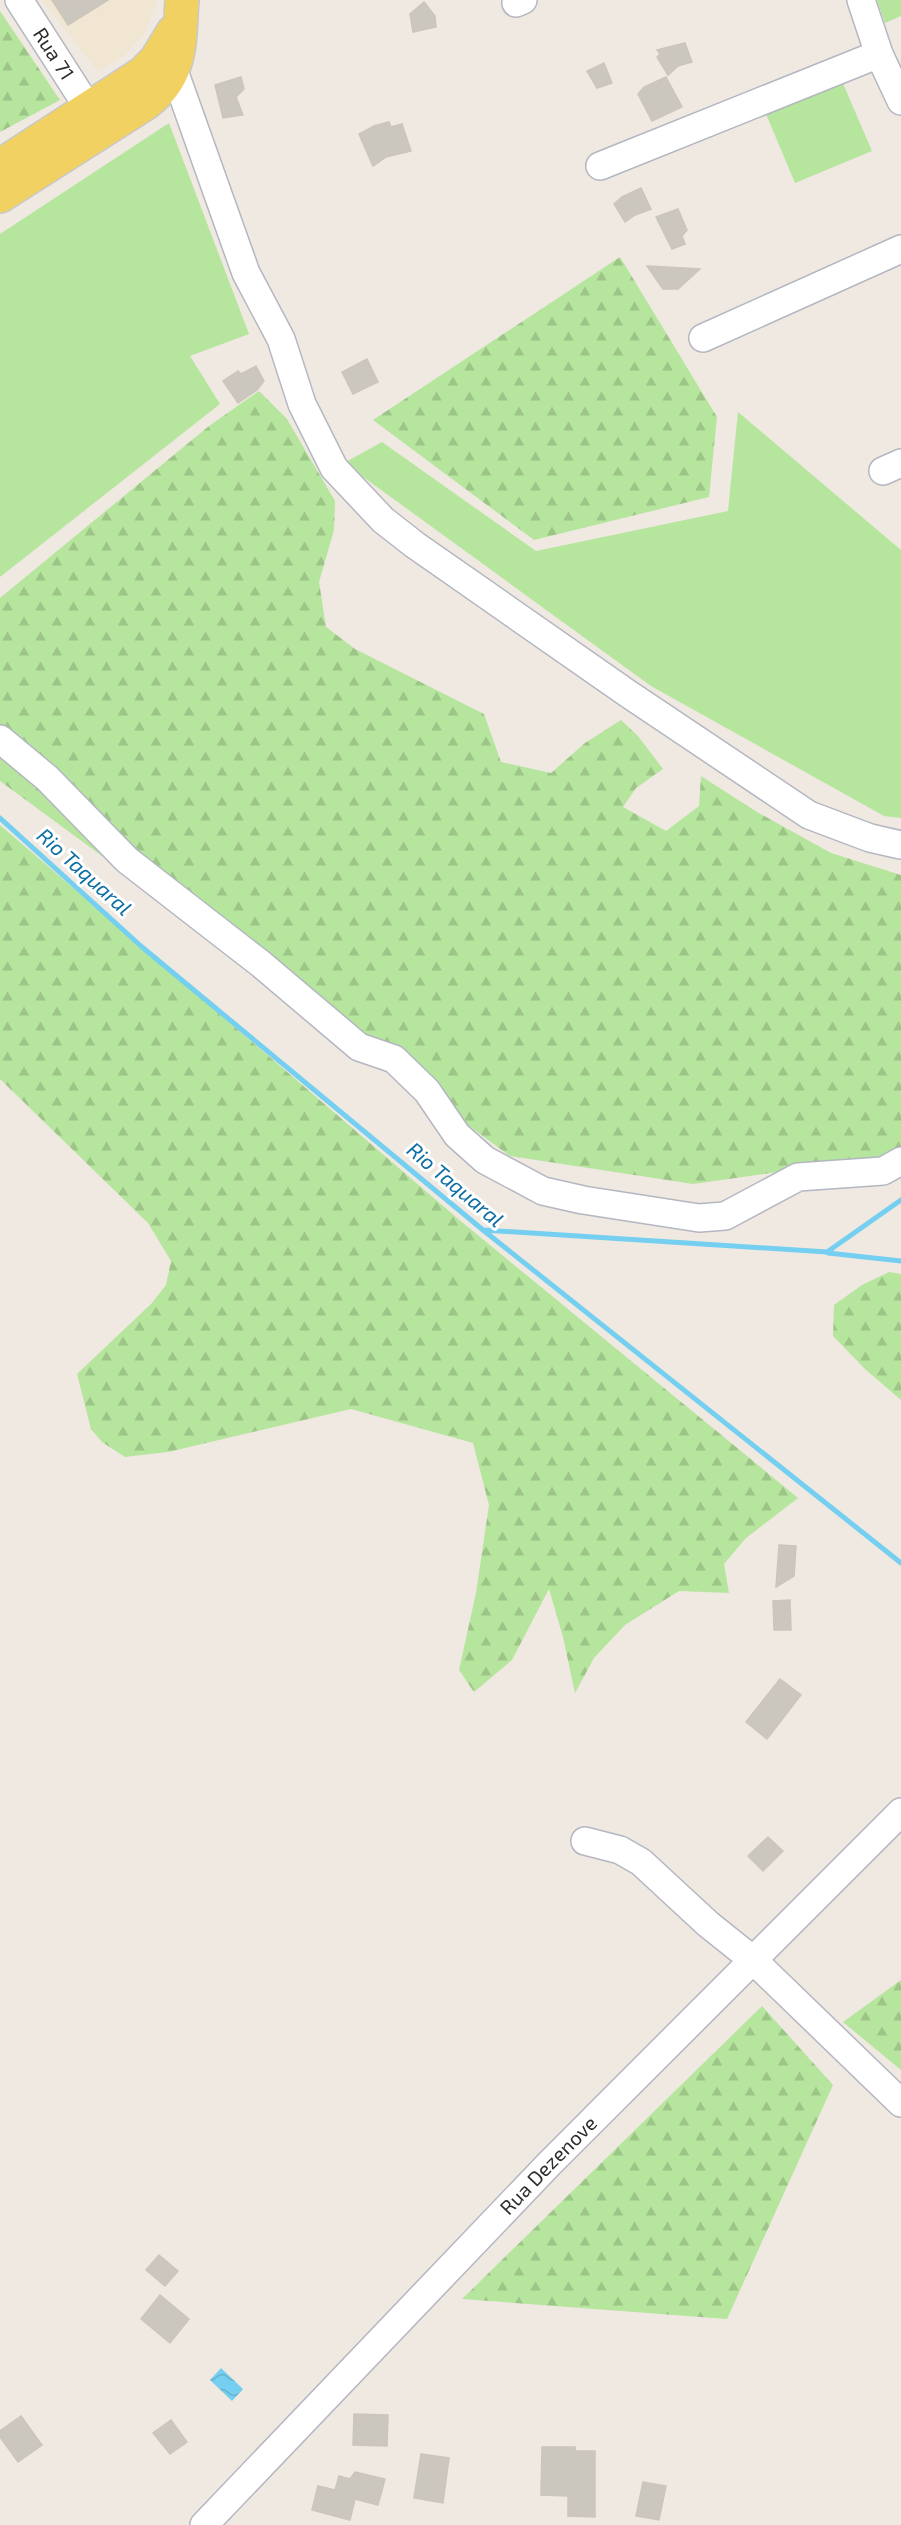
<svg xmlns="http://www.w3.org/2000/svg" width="901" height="2525" viewBox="0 0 901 2525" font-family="'Exo 2',sans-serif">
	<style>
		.education { fill: #f0e6d1 }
		.grass { fill: #b6e59e }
		.forest { fill: url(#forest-firs) }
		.water { fill: url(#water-waves) }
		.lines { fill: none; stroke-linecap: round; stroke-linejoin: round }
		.stream { stroke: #75cff0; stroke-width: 5 }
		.building { fill: #cbc7bf; stroke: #cbc5ba; stroke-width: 1.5 }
		.minor-casing { stroke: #b4b7c1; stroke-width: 30 }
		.major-casing { stroke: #c9c9c9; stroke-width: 36 }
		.minor { stroke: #fff; stroke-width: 27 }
		.major { stroke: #f2d163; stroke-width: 33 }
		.labels { text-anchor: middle; stroke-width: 6; stroke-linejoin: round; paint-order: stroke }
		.street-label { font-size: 20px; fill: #2e2e2e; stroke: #fff }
		.water-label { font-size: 21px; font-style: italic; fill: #0d6fa3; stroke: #fff }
	</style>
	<defs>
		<pattern id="forest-firs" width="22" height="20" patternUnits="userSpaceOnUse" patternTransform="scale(1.5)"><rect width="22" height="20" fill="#b6e59e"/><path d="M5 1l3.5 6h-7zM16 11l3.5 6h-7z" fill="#9dc588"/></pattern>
		<pattern id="water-waves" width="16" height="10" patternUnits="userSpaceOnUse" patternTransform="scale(1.5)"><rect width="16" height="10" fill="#75cff0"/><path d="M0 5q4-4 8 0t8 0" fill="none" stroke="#66b2ce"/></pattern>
	</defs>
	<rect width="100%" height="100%" fill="#efe9e1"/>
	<!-- education -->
	<path class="education" d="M42 0H157L144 34 124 56 98 71Z"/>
	<!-- grass -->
	<path class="grass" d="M877 0H901V16L885 23Z
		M842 81 872 151 795 183 766 114Z
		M169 123 249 334 190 356 220 404 0 577V234Z
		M738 412 901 550V818L884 816 651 686 344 463 382 442 536 551 728 511Z"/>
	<!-- forest -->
	<path class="forest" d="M0 11 60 100 0 132Z
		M620 257 717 417 709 497 534 540 373 420Z
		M259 391 287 419 335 501 334 530 319 582 326 627 355 649 484 714 501 762 551 773 585 743 621 720 638 736 663 769 636 788 623 807 666 831 699 806 701 776 757 812 831 853 901 875V1151L885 1157 693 1184 510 1156 0 781V598L209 426Z
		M0 825 457 1218 798 1498 746 1538 724 1564 729 1593 679 1591 625 1625 594 1658 575 1693 563 1637 549 1589 512 1660 474 1692 459 1670 476 1593 489 1505 473 1443 351 1409 168 1452 125 1457 102 1442 91 1429 77 1374 151 1304 166 1285 171 1261 148 1223 0 1079Z
		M889 1272 901 1274V1400L865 1369 833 1336 834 1305 862 1285Z
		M901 1980V2070L843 2022Z
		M762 2006 833 2085 727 2319 462 2299Z"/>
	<!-- water -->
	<path class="water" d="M221 2368 243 2389 232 2401 210 2380Z"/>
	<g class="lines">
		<!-- stream -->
		<path class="stream" d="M0 818 142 947 483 1230 901 1563
			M483 1230 827 1252 901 1200
			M828 1253 901 1261"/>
	</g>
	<!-- building -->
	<path class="building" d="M52 0H108L68 25Z
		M424 2 435 16 436 27 413 32 410 14Z
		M685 43 692 62 678 66 668 75 657 57 660 54 657 50Z
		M604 63 612 83 597 88 587 71Z
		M241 77 244 89 236 97 243 115 223 118 215 85Z
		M666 77 682 107 652 121 638 94 644 87Z
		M389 122 391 127 402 124 411 151 386 157 373 166 359 134 374 126Z
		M641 188 651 209 635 215 625 222 614 204 622 197Z
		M678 209 687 230 682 236 685 244 672 249 656 217Z
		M647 266 700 269 678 289H663Z
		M367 359 378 382 353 394 342 372Z
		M256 366 264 381 257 390 238 403 223 381 238 371 241 374Z
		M779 1545 796 1546 794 1576 776 1587Z
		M790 1600 791 1630H774L773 1601Z
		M780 1679 801 1695 767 1739 746 1722Z
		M768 1837 783 1851 763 1871 748 1856Z
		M159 2255 178 2271 165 2286 146 2270Z
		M160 2295 189 2319 170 2343 141 2319Z
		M354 2414 388 2415 387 2446 353 2445Z
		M21 2416 42 2445 18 2462 0 2437V2431Z
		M171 2420 187 2442 170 2454 153 2433Z
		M542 2447H575V2451H595V2517L568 2516V2496L541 2495Z
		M421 2454 449 2458 443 2503 414 2498Z
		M355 2472 385 2479 378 2505 355 2499 350 2520 312 2510 318 2486 335 2490 339 2476 350 2479Z
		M643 2482 666 2486 659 2520 636 2516Z"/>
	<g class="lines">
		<defs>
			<g id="minor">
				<path id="s1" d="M19 0 89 109"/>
				<path d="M861 0 879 54 901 101"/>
				<path d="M516 3 523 0"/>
				<path d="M173 68 246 273 281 339 302 404 334 468 383 520 415 545 627 693 809 815 870 838 901 845"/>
				<path d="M600 166 879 54"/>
				<path d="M703 338 901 249"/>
				<path d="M883 471 901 463"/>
				<path d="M0 739 47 778 127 860 261 964 359 1047 394 1059 427 1091 457 1135 485 1160 543 1191 583 1200 699 1218 725 1216 798 1177 883 1171 901 1161"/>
				<path d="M585 1841 620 1850 641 1862 708 1924 753 1960 901 2103"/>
				<path id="s2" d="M204 2525 550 2163 901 1812"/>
			</g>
			<path id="major" d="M0 166 143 73 156 60 173 32
				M0 196 146 103C183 74 179 42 182 0"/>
		</defs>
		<!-- minor casing -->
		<use href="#minor" class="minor-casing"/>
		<!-- major casing -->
		<use href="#major" class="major-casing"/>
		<!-- minor -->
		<use href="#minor" class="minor"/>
		<!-- major -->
		<use href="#major" class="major"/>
	</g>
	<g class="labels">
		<!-- street labels -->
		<g class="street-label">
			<text dy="7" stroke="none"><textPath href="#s1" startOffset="64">Rua 71</textPath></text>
			<text dy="7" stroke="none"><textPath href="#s2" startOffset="498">Rua Dezenove</textPath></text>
		</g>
		<!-- water labels -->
		<g class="water-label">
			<text transform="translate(84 872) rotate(42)" y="7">Rio Taquaral</text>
			<text transform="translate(455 1185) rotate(40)" y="7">Rio Taquaral</text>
		</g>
	</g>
</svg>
